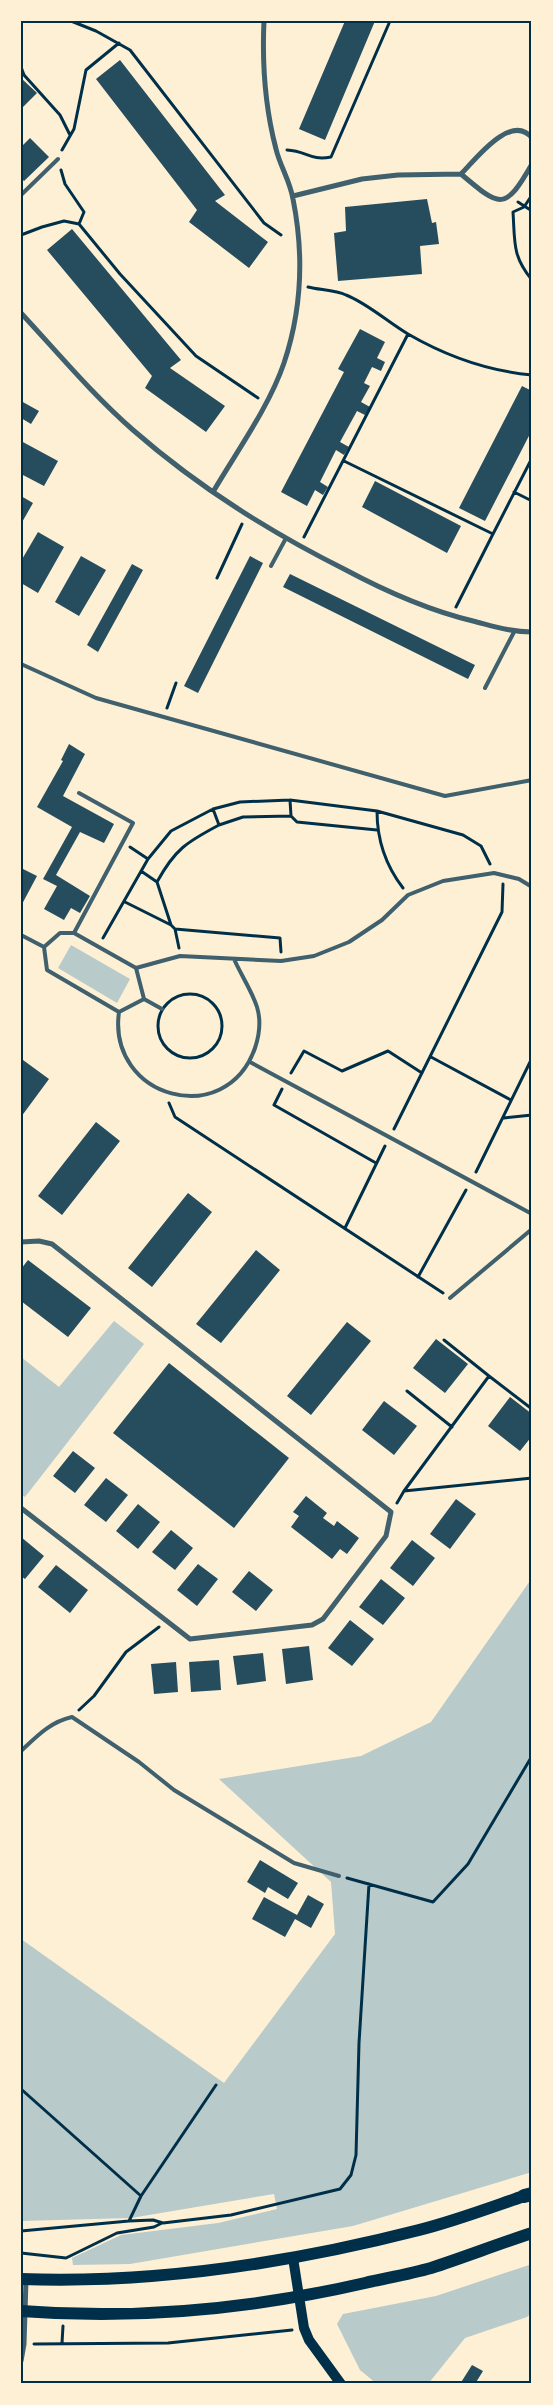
<svg xmlns="http://www.w3.org/2000/svg" width="553" height="2405" viewBox="0 0 553 2405" font-family="Rubik,sans-serif">
	<style>
		.green { fill: #b9caca }
		.building { fill: #264d5e }
		.lines { fill: none; stroke-linecap: round; stroke-linejoin: round }
		.path { stroke: #003049; stroke-width: 3 }
		.service { stroke: #3f606c; stroke-width: 4 }
		.minor { stroke: #3f606c; stroke-width: 5 }
		.secondary { stroke: #003049; stroke-width: 10 }
		.primary { stroke: #003049; stroke-width: 12 }
		.trunk { stroke: #003049; stroke-width: 14 }
		.neatline { fill: none; stroke: #003049; stroke-width: 2 }
	</style>
	<rect width="100%" height="100%" fill="#fdf0d5"/>
	<!-- green -->
	<path class="green" d="M71 945 130 979 117 1003 58 968Z
		M114 1321 144 1344 25 1497 21 1494V1357L59 1387Z
		M532 1578V2172L353 2226 130 2264 73 2265 72 2258 121 2235 218 2223 277 2209 274 2194 131 2218 21 2221V1939L224 2083 335 1934 331 1882 219 1779 361 1756 431 1722Z
		M532 2264V2312L527 2317 465 2338 428 2384H377L360 2370 337 2324 343 2314 436 2296Z"/>
	<!-- building -->
	<path class="building" d="M345 21H375L325 140 299 129Z
		M120 60 225 195 215 201 268 242 249 268 189 222 197 210 96 79Z
		M21 78 37 93 21 109Z
		M30 138 49 157 24 181 21 178V147Z
		M427 199 432 223 436 222 439 244 420 246 422 274 338 281 334 233 346 231 345 207Z
		M72 229 181 360 170 368 225 406 206 432 145 388 152 376 47 250Z
		M360 329 385 342 377 358 385 362 381 371 372 367 364 383 370 386 361 402 370 407 365 415 357 411 340 442 349 447 344 455 336 450 320 482 328 487 323 495 315 490 307 506 281 492 344 372 338 369Z
		M522 386 532 391V430L485 521 459 508Z
		M21 401 39 411 31 424 21 418Z
		M21 441 58 461 44 486 21 474Z
		M375 481 461 526 447 553 362 507Z
		M21 496 33 503 21 524Z
		M38 532 64 547 38 593 21 583V561Z
		M81 556 106 570 79 616 55 602Z
		M250 556 263 563 198 693 184 686Z
		M132 564 143 570 98 652 87 645Z
		M290 574 475 665 468 679 283 587Z
		M69 744 85 754 63 796 114 824 104 843 80 832 56 875 90 896 80 913 71 908 64 920 44 909 57 886 43 879 72 827 37 807 63 761 61 760Z
		M21 868 37 876 21 906Z
		M23 1060 49 1079 21 1117V1062Z
		M96 1122 120 1141 62 1215 38 1196Z
		M188 1193 212 1212 152 1287 128 1268Z
		M256 1250 280 1270 221 1343 196 1324Z
		M28 1260 91 1308 68 1337 21 1301V1269Z
		M347 1322 371 1341 311 1415 287 1396Z
		M436 1339 468 1364 445 1393 413 1368Z
		M169 1363 289 1458 234 1528 113 1433Z
		M510 1397 532 1414V1436L520 1451 488 1426Z
		M384 1401 417 1426 394 1455 362 1430Z
		M73 1451 95 1468 75 1493 53 1476Z
		M106 1478 128 1495 106 1522 84 1505Z
		M306 1496 327 1513 323 1518 334 1526 337 1521 359 1538 347 1554 340 1549 332 1559 291 1527 299 1516 293 1512Z
		M456 1499 476 1514 450 1549 430 1534Z
		M138 1504 160 1522 138 1549 116 1531Z
		M171 1530 193 1548 175 1570 152 1552Z
		M21 1537 44 1556 25 1579 21 1576Z
		M412 1540 435 1558 413 1586 390 1568Z
		M198 1564 218 1579 197 1606 177 1590Z
		M56 1565 88 1590 70 1613 38 1587Z
		M249 1571 273 1590 256 1611 232 1592Z
		M381 1579 405 1598 383 1625 359 1607Z
		M350 1620 374 1639 352 1666 328 1648Z
		M309 1646 313 1680 286 1684 282 1649Z
		M263 1653 266 1681 237 1685 233 1656Z
		M219 1660 221 1690 191 1692 189 1662Z
		M176 1662 178 1692 154 1694 151 1664Z
		M260 1860 298 1883 288 1899 268 1887 265 1893 247 1882Z
		M308 1895 324 1904 311 1928 295 1919 285 1937 252 1919 264 1897 297 1915Z
		M472 2365 483 2371 475 2384H460Z"/>
	<g class="lines">
		<!-- path -->
		<path class="path" d="M71 21 96 31 130 50 264 223 281 235
			M21 67 24 75 60 115 70 135
			M62 150 74 129 86 70 119 43
			M287 150C307 151 310 161 331 157L390 21
			M61 170 65 184 84 212 79 224
			M532 195 524 207 513 212C515 242 512 256 532 280
			M518 202 532 211
			M21 235 42 227 64 221 79 224 120 274 196 356 258 398
			M308 287C320 290 335 290 346 295 367 303 389 323 408 334 446 356 488 371 532 375
			M344 461 493 534 456 607
			M514 492 532 501
			M493 534 532 458
			M304 537 408 334
			M217 578 242 524
			M167 708 176 683
			M377 811C377 840 386 866 403 888
			M291 816 297 822 377 830
			M219 825 243 817 291 816 290 800
			M130 847 148 859
			M141 871 157 882 171 925
			M157 882C175 849 187 842 219 825L213 809
			M125 902 171 925 175 929 179 948
			M175 929 280 938 281 952
			M103 938 148 859 171 831 213 809 240 802 290 800 377 811 463 835 481 846 490 864
			M158 1026a32 32 0 1 1 64 0a32 32 0 1 1-64 0Z
			M431 1057 511 1100
			M291 1073 304 1051 342 1071 388 1051 422 1073
			M282 1089 274 1105 376 1163
			M169 1103 175 1117 443 1293
			M504 1118 532 1115
			M394 1129 502 912 503 884
			M476 1172 532 1058
			M345 1228 385 1146
			M418 1277 466 1190
			M489 1376 532 1409
			M407 1391 452 1427
			M404 1491 489 1376 444 1340
			M397 1503 404 1491 532 1478
			M79 1710 94 1696 126 1652 159 1627
			M347 1878 433 1902 468 1864 532 1756
			M21 2089 141 2196
			M129 2221 141 2196 216 2085
			M21 2231 129 2221 153 2220 163 2223 231 2215 340 2189 351 2175 356 2155 359 2043 369 1884
			M21 2253 66 2258 117 2233 154 2227 162 2223
			M62 2343 63 2326
			M34 2344 168 2343 292 2330"/>
		<!-- service -->
		<path class="service" d="M21 195 58 159
			M271 566 285 540
			M21 664 96 698 445 796 532 780
			M485 688 514 632
			M60 933H74L136 968 144 999 119 1012 47 970 44 947Z
			M74 933 133 823 79 793
			M21 935 44 947
			M136 968 180 956 281 961 314 956 349 942 382 920 408 895 443 881 494 873 519 879 532 887
			M144 999 162 1009
			M119 1012C107 1098 226 1131 255 1048 259 1036 261 1020 257 1007 252 991 241 975 234 959
			M250 1062 532 1214
			M450 1298 532 1229
			M21 1751C37 1736 50 1722 72 1717L139 1762 174 1790 294 1863 339 1876"/>
		<!-- minor -->
		<path class="minor" d="M461 174C475 160 511 112 532 138
			M293 196 362 179 398 175 461 174C501 208 505 211 532 164
			M21 313C58 353 93 395 133 430 197 486 268 531 344 569 385 591 427 610 473 621 493 626 511 632 532 632
			M213 492C237 451 269 407 284 363 302 309 304 254 293 199 290 181 280 166 276 149 265 107 262 64 264 21
			M21 1242 39 1241 52 1244 391 1512 386 1536 323 1619 312 1625 190 1639 21 1508
			M21 2361 24 2344 26 2280"/>
		<!-- secondary -->
		<path class="secondary" d="M293 2258 304 2328 309 2340 341 2384"/>
		<!-- primary -->
		<path class="primary" d="M21 2279C155 2284 290 2263 419 2230 455 2221 489 2208 524 2196
			M21 2311C136 2320 252 2309 365 2283 387 2278 410 2274 431 2268 465 2257 498 2244 532 2233"/>
		<!-- trunk -->
		<path class="trunk" d="M524 2196 532 2194"/>
	</g>
	<!-- border -->
	<rect width="553" height="2405" fill="none" stroke="#fdf0d5" stroke-width="45"/>
	<rect x="22" y="22" width="508" height="2360" class="neatline"/>
</svg>
